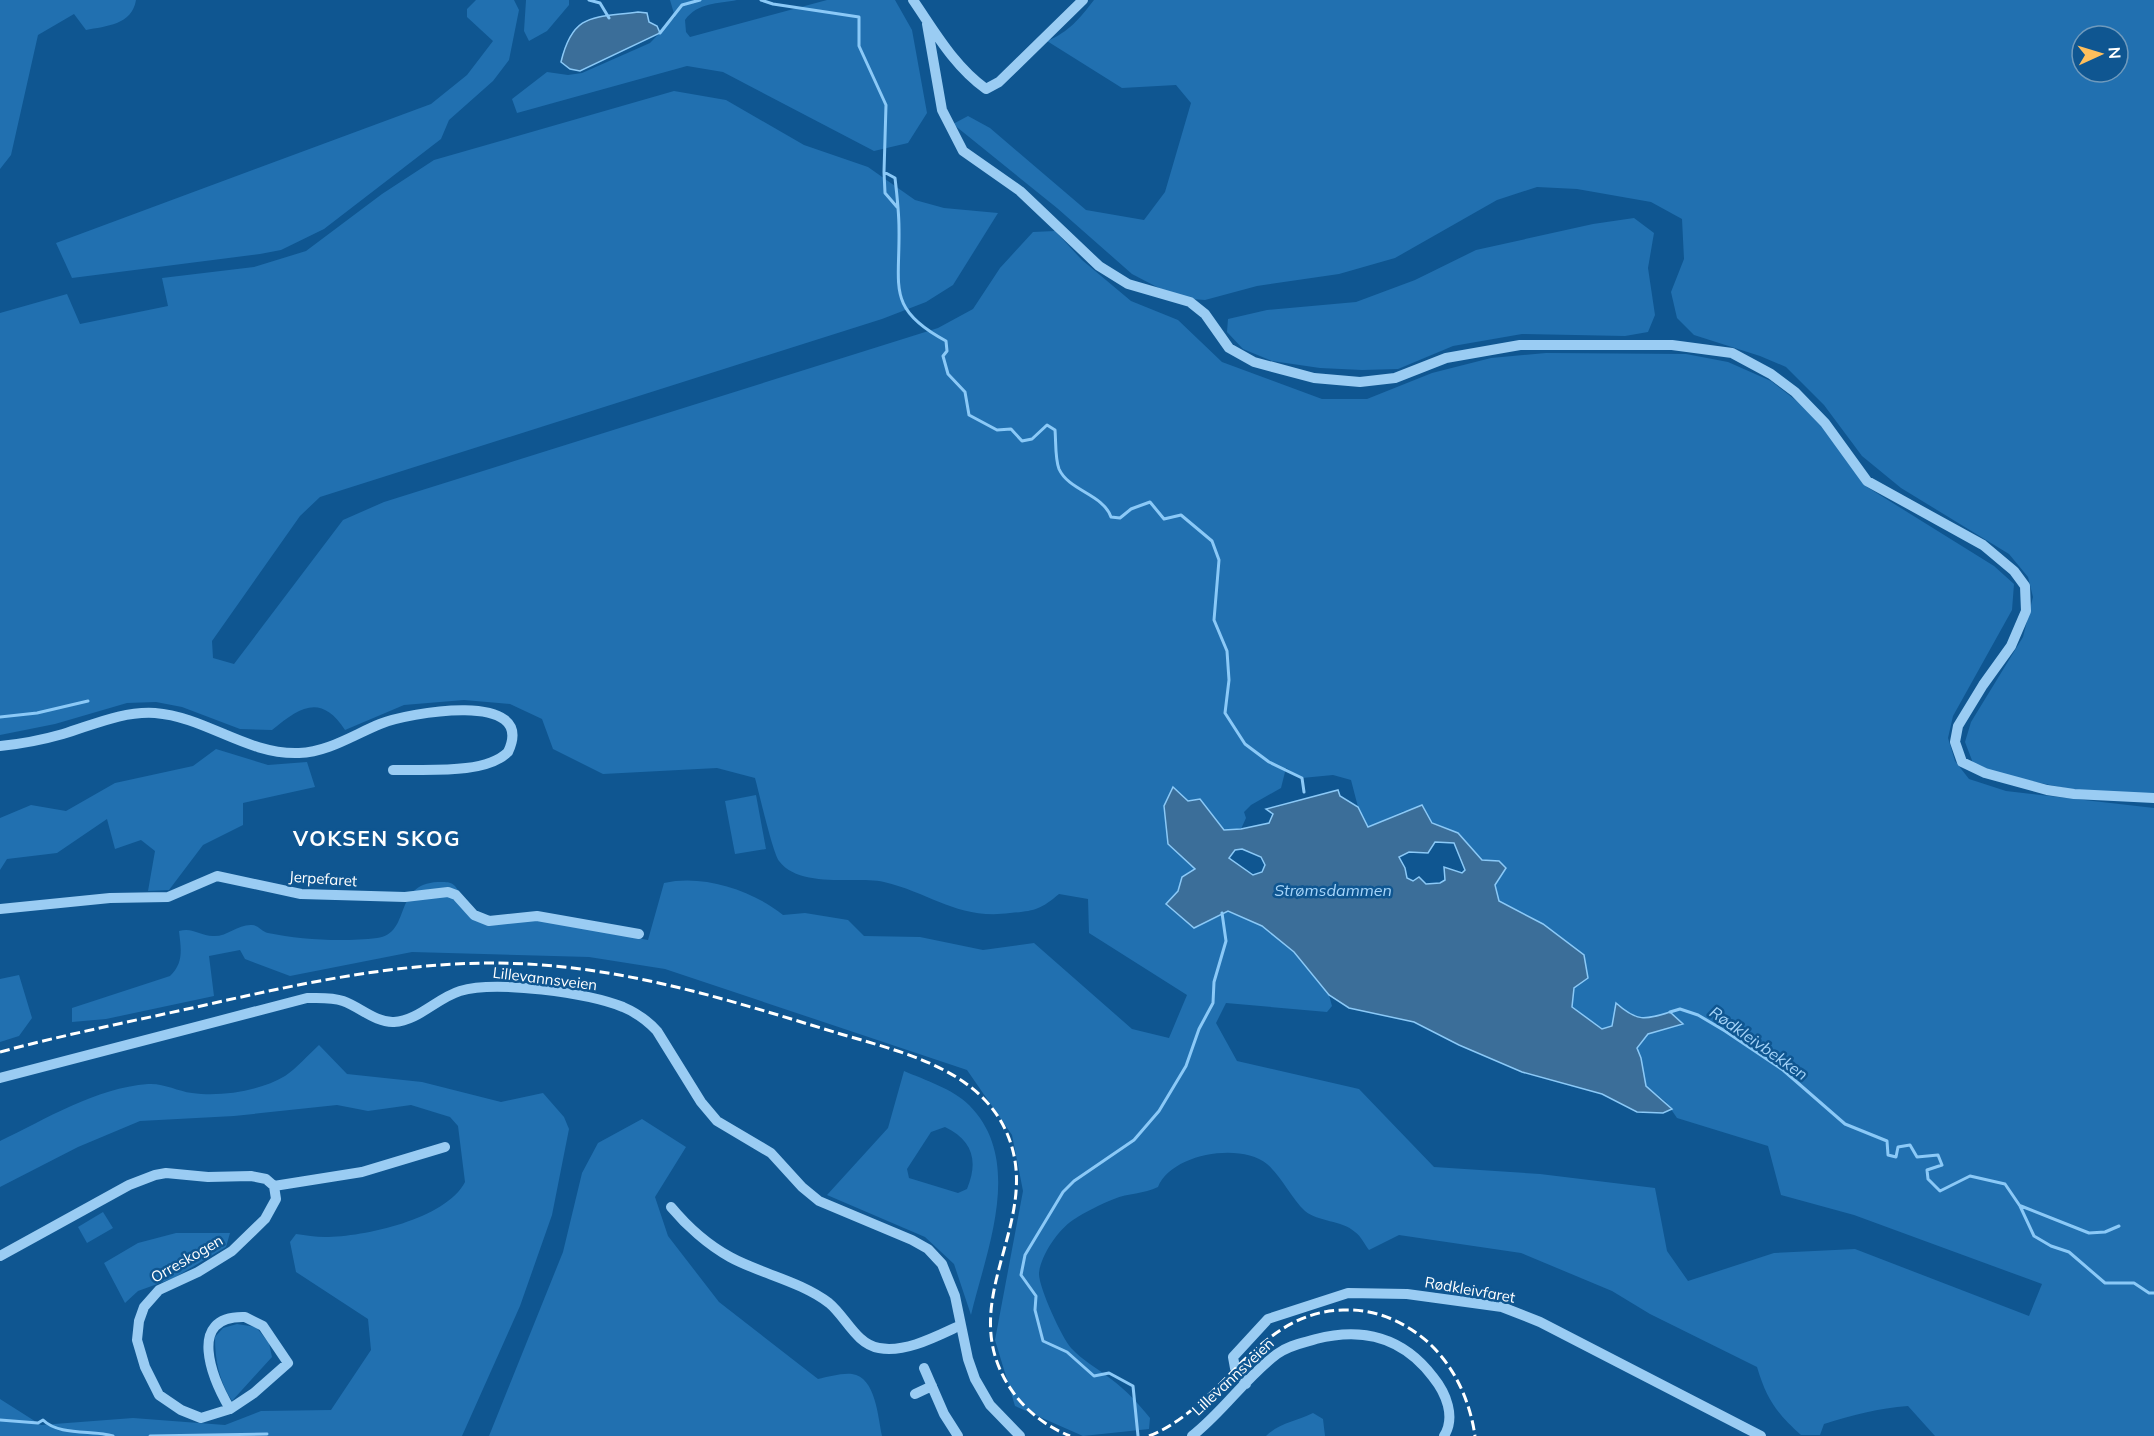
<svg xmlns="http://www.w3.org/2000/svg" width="2154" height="1436" viewBox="0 0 2154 1436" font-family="Mulish,sans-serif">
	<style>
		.green { fill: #2170b0; fill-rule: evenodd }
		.water { fill: #3b6e99; stroke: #8bc9f7; stroke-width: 1.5; fill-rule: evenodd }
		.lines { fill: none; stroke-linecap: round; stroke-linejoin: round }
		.stream { stroke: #8bc9f7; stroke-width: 3 }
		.minor { stroke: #9accf3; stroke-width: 10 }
		.rail { stroke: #fff; stroke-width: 3; stroke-dasharray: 10 4.5; stroke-linecap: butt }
		.labels { text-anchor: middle; stroke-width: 5; stroke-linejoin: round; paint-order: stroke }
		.street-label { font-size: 15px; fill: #fff; stroke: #0f5691 }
		.water-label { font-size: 16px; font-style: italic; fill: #a6d5fa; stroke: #0f5691 }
		.district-label { font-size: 21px; font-weight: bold; letter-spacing: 1.5px; fill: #fff; stroke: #0f5691 }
	</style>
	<rect width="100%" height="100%" fill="#0f5691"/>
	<!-- green -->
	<path class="green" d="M0 0H136C132 25 106 26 86 30L74 14 38 35 11 155 0 169Z
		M476 0H514L519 10 509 60 493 81 449 120 441 139 324 229 281 250 260 254 72 278 56 243 431 104 467 75 493 41 467 17V9Z
		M526 0H569V5L547 31 529 41 524 31Z
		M670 0H737C718 4 698 2 685 20L686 32 690 37 827 0H895L912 30 927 113 908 143 874 151 723 72 687 66 517 113 512 99 547 72 568 75 582 73 650 43 675 17Z
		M1094 0H2154V793H2089L1993 773 1973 763 1965 742 1971 722 2023 637 2033 597 2028 577 2009 554 1901 488 1862 456 1824 405 1786 367 1760 356 1694 335 1677 318 1671 292 1684 259 1682 219 1651 202 1577 189 1537 187 1497 200 1395 258 1339 274 1257 286 1205 300 1178 298 1132 274 1057 208 953 124 968 116 990 128 1086 210 1144 220 1165 192 1191 103 1176 85 1122 88 1047 41C1069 32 1080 18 1094 0ZM2082 36H2118V72H2082Z
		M674 91 726 100 804 145 868 167 915 200 944 208 998 213 953 285 926 302 882 319 320 497 300 516 212 641 213 658 234 664 343 520 384 502 938 328 973 309 1000 268 1033 232 1055 231 1082 260 1131 301 1178 320 1222 362 1322 399H1367L1432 373 1491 358 1546 353 1686 354 1728 362 1771 381 1815 415 1867 487 1994 566 2014 584 2012 610 1953 716 1948 738 1955 761 1969 779 2006 791 2154 808V1436H1935L1908 1406C1879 1408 1852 1415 1824 1424L1820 1435H1801C1776 1412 1767 1400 1757 1367L1650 1314 1612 1291 1521 1253 1399 1235 1369 1250C1365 1245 1361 1236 1355 1232 1342 1220 1318 1222 1305 1211 1291 1198 1282 1177 1267 1164 1240 1142 1171 1154 1158 1187 1144 1194 1128 1193 1114 1199 1101 1204 1085 1212 1073 1220 1058 1230 1041 1255 1039 1273 1038 1286 1062 1338 1071 1348 1083 1361 1097 1368 1111 1379 1126 1390 1138 1403 1150 1418L1149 1429 1083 1436 1015 1406 995 1340 1023 1191 1012 1135 967 1070 665 969 589 957 412 952 290 976 245 959 240 950 209 956 214 996 106 1019 72 1022V1008L170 976C184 963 181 949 179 931 193 927 200 936 213 936 227 937 238 924 252 925 258 925 262 932 268 933 301 940 343 942 377 938 412 934 392 884 438 882 443 882 451 881 455 886 462 895 467 908 473 918L535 919 648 940 664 883C703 874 752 890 783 915L805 913 848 920 864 936 920 937 983 950 1034 943 1132 1029 1169 1038 1187 995 1089 933 1088 899 1059 894C1040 910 1034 911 1010 913 958 920 931 893 884 882 855 876 800 889 779 861 773 853 759 793 755 778L717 768 603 774 553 749 542 719 510 704 464 700 404 705 345 730C321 693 300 707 272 730L240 729 182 707 156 702 127 703 55 724 0 735V313L67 294 80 324 168 306 162 278 254 267 306 251 382 194 434 160ZM1286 768 1302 778 1333 775 1351 780 1358 807 1368 827 1404 811 1458 833 1482 860 1499 861 1506 868 1495 885 1499 901 1516 911 1574 988 1571 1007 1602 1029 1612 1026 1616 1004C1638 1021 1645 1020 1670 1012L1683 1024 1648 1034 1637 1048 1641 1059 1646 1086 1666 1102 1677 1118 1768 1146 1781 1195 1854 1215 2042 1284 2029 1316 1855 1249 1774 1253 1688 1281 1667 1251 1655 1188 1540 1174 1434 1167 1359 1089 1237 1061 1216 1023 1226 1003 1327 1012 1332 1006 1329 995 1294 952 1262 926 1227 911 1193 928 1166 905 1195 869 1200 799 1224 830 1241 829 1246 818 1244 812 1251 805 1281 788Z
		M1634 218 1654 233 1648 268 1655 315 1648 332 1625 336 1522 334 1453 346 1398 369 1362 370 1320 368 1272 361 1243 349 1227 332 1228 319 1267 310 1356 302 1415 280 1476 250 1593 224Z
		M216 749 268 765 307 762 315 787 243 803V825L203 845 169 890 148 891 155 851 141 840 115 849 107 819 57 853 7 859 0 870V818L31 805 66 811 115 783 193 766Z
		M756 795 766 849 735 854 725 801Z
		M19 975 32 1018 19 1036 0 1042V979Z
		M319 1045 347 1074 422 1082 501 1102 543 1093 564 1117 569 1129 552 1215 520 1306 462 1436H0V1399L41 1425 133 1418 225 1425 261 1411 331 1410 371 1350 368 1319 296 1272 290 1242 296 1234C306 1235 315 1237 325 1237 364 1237 446 1219 465 1182L458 1126 450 1117 411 1105 368 1111 337 1105 234 1116 140 1121 78 1147 0 1187V1141C46 1119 96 1088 148 1084 164 1083 177 1091 192 1093 221 1097 260 1091 285 1076 297 1068 308 1055 319 1045Z
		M904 1071C925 1080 953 1089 969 1105 1025 1161 986 1251 971 1315L954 1264 925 1237 827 1195 888 1128ZM945 1127C972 1140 979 1160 967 1189L958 1193 909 1178 907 1169 931 1132Z
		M642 1119 686 1147 655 1197 668 1236 719 1302 818 1379C828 1377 841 1373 852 1374 876 1377 878 1418 882 1436H489L563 1252 582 1173 598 1143Z
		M103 1212 113 1228 87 1243 78 1227Z
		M176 1233H230L226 1247 174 1278 138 1291 125 1303 104 1263 138 1243Z
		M237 1324 256 1327 269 1343 272 1357 232 1401C219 1380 215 1361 215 1337L223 1328Z
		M1313 1413 1323 1419 1325 1436H1266C1279 1423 1297 1421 1313 1413Z"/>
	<!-- water -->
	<path class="water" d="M638 12 647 13 649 22 657 26 660 33 580 71 570 69 561 62C573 12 594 18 638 12Z
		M1173 787 1188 801 1200 799 1224 830 1241 829 1269 823 1273 814 1266 809 1338 790 1340 796 1358 807 1368 827 1422 805 1432 823 1458 833 1482 860 1499 861 1506 868 1495 885 1499 901 1543 924 1584 955 1588 978 1574 988 1572 1007 1602 1029 1612 1026 1616 1003C1637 1022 1645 1020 1670 1012L1683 1024 1648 1034 1637 1048 1641 1058 1646 1086 1672 1109 1663 1113 1637 1112 1602 1094 1522 1072 1459 1045 1414 1022 1349 1008 1329 995 1294 952 1262 926 1228 911 1194 928 1166 904 1178 891 1182 877 1195 869 1168 844 1164 806ZM1435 842 1454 843 1465 870 1462 873 1444 867 1445 880 1440 883 1426 884 1419 877 1413 881 1407 878 1405 868 1399 857 1409 852 1428 853ZM1242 849 1261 857 1265 865 1262 872 1253 875 1229 858 1235 850Z"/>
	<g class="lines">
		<!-- stream -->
		<path class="stream" d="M589 0 600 3 609 18
			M761 0 773 4 859 17V46L886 105 884 172 895 178C897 195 899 212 899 229 900 287 886 309 946 341L947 351 943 356 948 374 965 392 969 415 997 430 1011 429 1022 441 1032 439 1047 425 1055 430C1056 441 1055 459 1059 469 1069 491 1103 494 1111 517L1120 518 1131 509 1150 502 1164 519 1181 515 1212 541 1219 560 1214 620 1227 651 1229 680 1225 713 1245 744 1269 762 1302 778 1304 792
			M660 33 682 5 700 0
			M884 172 885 193 897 207
			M0 717 37 713 88 701
			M1670 1012 1680 1009 1698 1015 1725 1031 1783 1070 1845 1124 1887 1141 1888 1155 1896 1157 1898 1147 1910 1145 1917 1157 1938 1155 1942 1165 1927 1170 1928 1179 1940 1191 1970 1176 2005 1184 2020 1206 2034 1236 2051 1246 2069 1252 2105 1283H2134L2149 1293H2154
			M2021 1206 2089 1233 2105 1232 2119 1226
			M0 1420 38 1423 43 1420C59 1436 93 1430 113 1436
			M150 1436 267 1434
			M1138 1436 1133 1386 1109 1373 1094 1376 1067 1352 1043 1341 1035 1310 1036 1296 1021 1275 1025 1255 1063 1192 1074 1181 1134 1140 1159 1111 1186 1066 1199 1029 1213 1003 1214 982 1226 941 1222 913"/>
		<!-- minor -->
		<path class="minor" d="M913 0C935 32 954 66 986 89L999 82 1083 0
			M927 24 942 110 963 151 1020 191 1099 266 1128 284 1190 302 1205 314 1229 348 1254 362 1314 378 1360 382 1395 378 1446 358 1520 345H1672L1732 353 1771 374 1795 392 1825 423 1867 481 1983 545 2014 571 2025 586 2026 611 2011 646 1983 685 1958 726 1955 742 1962 762 1985 773 2047 790 2074 794 2154 798
			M0 746C21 744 42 740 63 734 93 725 122 711 155 713 206 717 247 755 299 753 328 752 353 735 380 724 406 713 538 689 508 752 485 775 425 769 393 770
			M0 909 110 898 168 897 217 876 301 894 405 897 448 892 456 895 474 915 489 921 537 916 639 934
			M0 1078 307 998C319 998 332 997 343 1001 360 1007 376 1023 394 1022 418 1021 437 998 460 991 496 980 588 993 623 1007 637 1013 647 1020 657 1031L701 1102 717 1121 771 1153 802 1187 819 1201 912 1240 928 1249 942 1264 955 1296 968 1359 975 1379 990 1405 1020 1436
			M274 1186 362 1172 445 1147
			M671 1207C686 1225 708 1245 730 1257 761 1274 800 1281 829 1303 846 1317 856 1344 879 1348 906 1353 937 1336 961 1325
			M0 1256 129 1185 155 1175 166 1173 208 1177 251 1176 266 1179 274 1186 276 1199 265 1219 232 1251 198 1272 159 1290 144 1307 139 1321 137 1340 145 1367 159 1395 181 1410 201 1418 230 1409
			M245 1317 263 1326 288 1363 254 1393 230 1409C213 1380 185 1315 245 1317Z
			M924 1368 944 1414 958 1436
			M1246 1384 1235 1368 1233 1357 1268 1319 1348 1293 1407 1294 1473 1303 1502 1307 1540 1322 1761 1436
			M915 1394 932 1386
			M1192 1436C1223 1412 1246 1377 1277 1354 1289 1345 1303 1343 1316 1339 1362 1327 1403 1337 1433 1377 1446 1393 1456 1417 1444 1436"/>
		<!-- rail -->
		<path class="rail" d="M0 1052C63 1035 128 1022 192 1008 312 981 430 954 554 966 651 975 742 1004 834 1032 896 1051 976 1066 1006 1131 1046 1219 955 1296 1007 1383 1022 1408 1043 1425 1070 1436
			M1149 1436C1223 1407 1256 1312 1343 1310 1367 1309 1391 1316 1412 1330 1448 1353 1469 1394 1475 1436"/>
	</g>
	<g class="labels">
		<!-- street labels -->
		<g class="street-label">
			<text transform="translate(323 879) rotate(4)" y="5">Jerpefaret</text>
			<text transform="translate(545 979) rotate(7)" y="5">Lillevannsveien</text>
			<text transform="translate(187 1259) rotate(-30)" y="5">Orreskogen</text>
			<text transform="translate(1470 1290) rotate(10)" y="5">Rødkleivfaret</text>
			<text transform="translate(1233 1377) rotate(-43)" y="5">Lillevannsveien</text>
		</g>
		<!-- water labels -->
		<g class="water-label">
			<text x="1333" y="896">Strømsdammen</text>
			<text transform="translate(1759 1043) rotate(35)" y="6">Rødkleivbekken</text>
		</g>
		<!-- district labels -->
		<g class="district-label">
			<text x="377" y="846">VOKSEN SKOG</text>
		</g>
	</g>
	<!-- north arrow -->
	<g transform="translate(2100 54) rotate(86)"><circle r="28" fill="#0f5691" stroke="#6f9abd" stroke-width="1.5"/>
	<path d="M0-4.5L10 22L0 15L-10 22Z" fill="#ffbf5c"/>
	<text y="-9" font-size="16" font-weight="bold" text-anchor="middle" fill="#ffffff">N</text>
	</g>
</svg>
